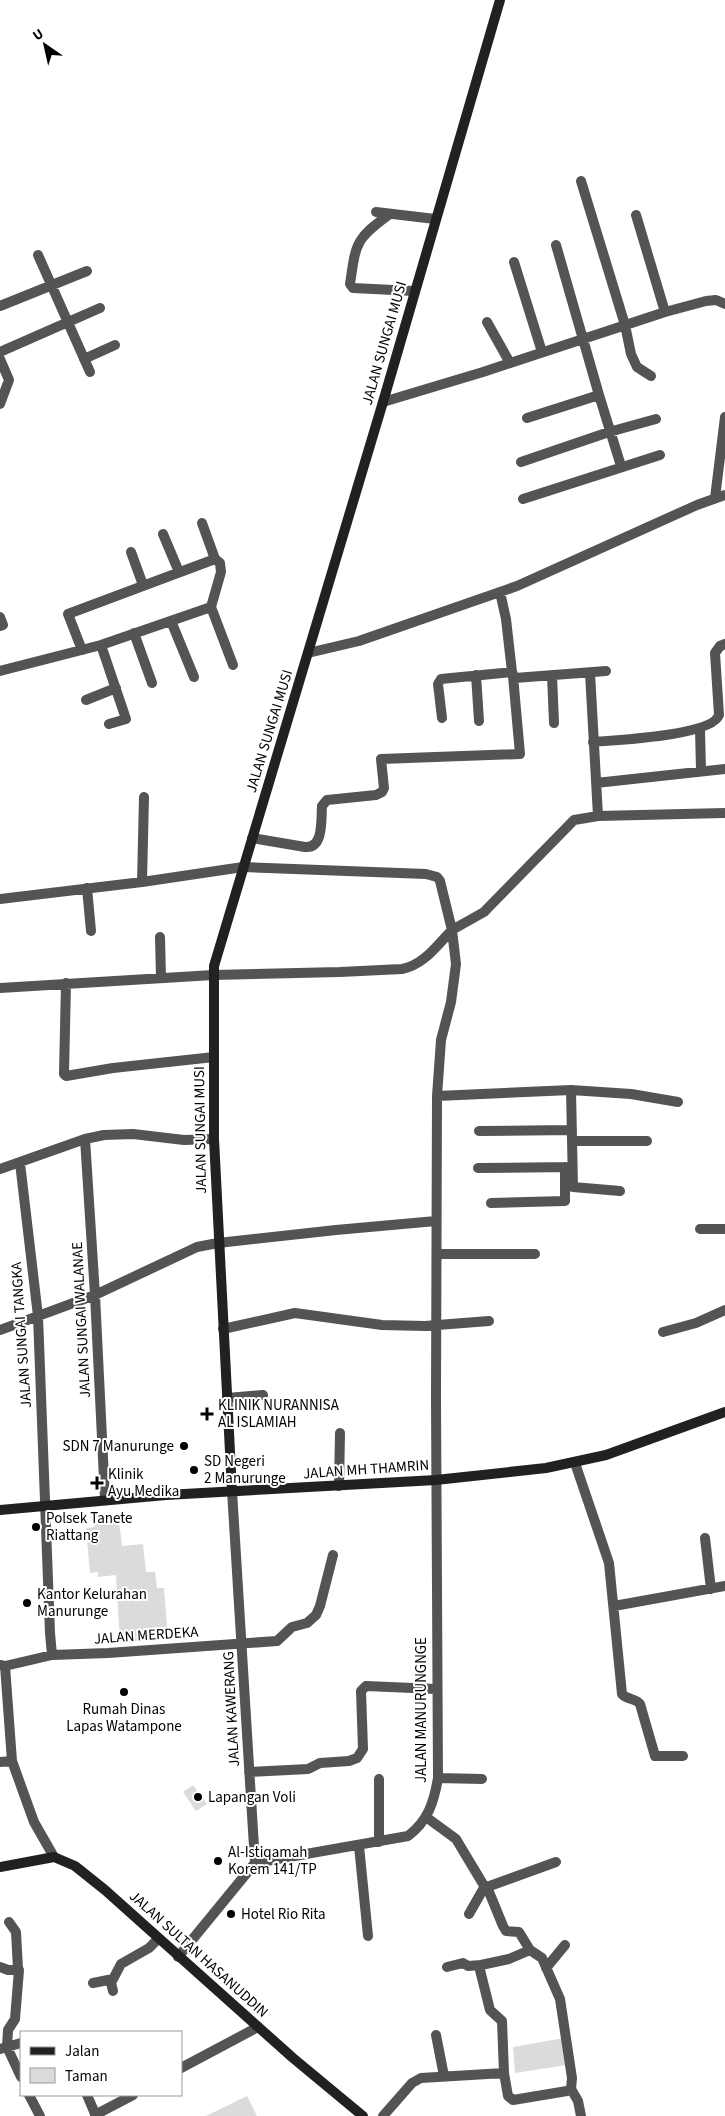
<svg xmlns="http://www.w3.org/2000/svg" width="725" height="2116" viewBox="0 0 725 2116" font-family="'Source Sans 3',sans-serif">
	<style>
		.green { fill: #dbdbdb }
		.lines { fill: none; stroke-linecap: round; stroke-linejoin: round }
		.street { stroke: #545454; stroke-width: 10 }
		.secondary { stroke: #212121; stroke-width: 10 }
		.poi-dot { fill: #000; stroke: #fff; stroke-width: 2 }
		.labels { text-anchor: middle; stroke-width: 4; stroke-linejoin: round; paint-order: stroke }
		.street-label { font-size: 15px; fill: #000; stroke: #fff }
		.poi-label { font-size: 15px; fill: #000; stroke: #fff; text-anchor: start }
	</style>
	<rect width="100%" height="100%" fill="#fff"/>
	<!-- green -->
	<path class="green" d="M119 1521 122 1546 143 1544 146 1572H155L157 1588H164L168 1639 120 1642 116 1575 98 1577V1572L90 1573 86 1528 95 1527 94 1524Z
		M193 1785 207 1804 196 1811 183 1792Z
		M564 2038 567 2065 515 2073 513 2047Z
		M247 2096 257 2116H206Z"/>
	<g class="lines">
		<!-- street -->
		<path class="street" d="M581 181 625 325 631 354 637 367 651 376
			M376 212 435 219
			M390 214C355 239 356 243 350 284L353 288 414 291
			M636 215 665 312
			M38 255 90 372
			M514 262 542 352
			M0 306 87 271
			M487 322 510 363
			M0 352 100 308
			M0 359 9 380 0 404
			M84 359 115 345
			M599 395 621 466
			M383 402 483 372 665 312 706 301 716 300 725 304
			M527 418 599 395 556 245
			M521 462 609 432 656 419
			M715 498 725 417
			M523 499 660 455
			M202 523 215 559
			M163 534 179 572
			M131 552 143 585
			M500 592 506 619 512 672 515 678 606 671
			M0 617 3 625 0 626
			M171 621 194 677
			M134 633 152 683
			M101 645 126 719 109 724
			M82 650 68 614 215 559 220 563 221 572 211 607 233 665
			M308 653 359 641 517 586 697 505 725 495
			M0 671 101 645 211 607
			M476 675 479 721
			M552 675 554 723
			M86 700 116 688
			M442 718 438 684 441 679 512 672
			M700 729 701 770
			M593 742C615 740 712 736 719 715L715 653 720 646 725 644
			M596 783 725 769
			M598 816 725 813
			M252 838 305 847C324 849 321 819 322 806L327 800 376 795 382 792 384 788 381 759 520 754 513 676
			M142 882 144 797
			M87 888 91 931
			M0 899 142 882 243 867 426 874 437 877 440 881 452 930C437 945 424 965 402 969L340 972 213 975 0 988
			M160 937 161 978
			M66 983 64 1074 66 1076 113 1068 214 1057
			M571 1090 573 1187 620 1191
			M437 1096 571 1090 631 1094 678 1102
			M479 1131 572 1130
			M85 1139 95 1295 105 1499
			M572 1141H647
			M20 1163 38 1316 50 1633 52 1655
			M478 1168 571 1167
			M0 1169 85 1139 104 1135 133 1134 184 1140 214 1139
			M491 1203 565 1201V1167
			M700 1229H725
			M437 1254H535
			M223 1329 295 1313 382 1325 425 1326 489 1321
			M0 1330 95 1295 197 1247 218 1243 336 1230 436 1221
			M663 1332 696 1323 725 1310
			M227 1398 263 1395
			M575 1463 609 1563 622 1694C627 1700 636 1698 640 1704L655 1756H683
			M339 1486 340 1433
			M705 1538 711 1589
			M614 1606 725 1586
			M0 1665 5 1666 52 1655 108 1653 277 1641 292 1627 307 1623 316 1615 320 1606 333 1555
			M5 1666 12 1761 34 1822 54 1857
			M0 1762 12 1761
			M249 1772 308 1769 320 1763 349 1761 357 1758 363 1749 361 1691 366 1686 436 1689
			M438 1778 482 1779
			M426 1817 456 1839 483 1884 487 1887 556 1862
			M379 1842V1779
			M359 1846 368 1936
			M255 1863 408 1836C428 1821 434 1802 438 1778L436 1399 437 1096 441 1040 451 1002 456 964 452 930 484 912 574 820 598 816 590 673
			M469 1914 485 1886
			M9 1922 16 1932 18 1969
			M178 1957 255 1863 232 1491
			M0 1967 8 1970H19L15 2019 8 2030 7 2047 21 2077
			M447 1967 463 1963 468 1966 481 1965
			M546 1968 565 1945
			M93 1983 113 1979
			M113 1991 111 1983 121 1964 149 1948 158 1939
			M436 2035 444 2076
			M0 2049 21 2043
			M181 2068 258 2027
			M504 2073 502 2021 490 2010 480 1970 481 1965 509 1959 530 1950
			M571 2089 578 2101 581 2116
			M29 2095 40 2116
			M87 2095 96 2116
			M95 2115 133 2095
			M383 2116 412 2083 421 2078 504 2073 508 2096 513 2100 567 2091 571 2089 572 2078 560 1999 542 1958 530 1950 519 1932 506 1931 503 1926 487 1887"/>
		<!-- secondary -->
		<path class="secondary" d="M232 1491 214 1139V966L383 402 500 0
			M0 1510 166 1495 436 1480 546 1468 606 1455 725 1412
			M0 1867 54 1857 75 1866 105 1890 293 2058 363 2116"/>
	</g>
	<!-- markers -->
	<g class="poi-dot">
		<path d="M204.5 1406.5h5v5h5v5h-5v5h-5v-5h-5v-5h5z"/>
		<circle cx="184" cy="1446" r="5"/>
		<circle cx="194" cy="1470" r="5"/>
		<path d="M94.5 1475.5h5v5h5v5h-5v5h-5v-5h-5v-5h5z"/>
		<circle cx="36" cy="1527" r="5"/>
		<circle cx="27" cy="1603" r="5"/>
		<circle cx="124" cy="1692" r="5"/>
		<circle cx="198" cy="1797" r="5"/>
		<circle cx="218" cy="1861" r="5"/>
		<circle cx="231" cy="1914" r="5"/>
	</g>
	<g class="labels">
		<!-- street labels -->
		<g class="street-label">
			<text transform="translate(384 343) rotate(-74)" y="5">JALAN SUNGAI MUSI</text>
			<text transform="translate(269 731) rotate(-73)" y="5">JALAN SUNGAI MUSI</text>
			<text transform="translate(200 1130) rotate(-91)" y="5">JALAN SUNGAI MUSI</text>
			<text transform="translate(81 1320) rotate(-93)" y="5">JALAN SUNGAI WALANAE</text>
			<text transform="translate(21 1335) rotate(-94)" y="5">JALAN SUNGAI TANGKA</text>
			<text transform="translate(366 1469) rotate(-4)" y="5">JALAN MH THAMRIN</text>
			<text transform="translate(146 1635) rotate(-4)" y="5">JALAN MERDEKA</text>
			<text transform="translate(231 1709) rotate(-93)" y="5">JALAN KAWERANG</text>
			<text transform="translate(421 1710) rotate(-90)" y="5">JALAN MANURUNGNGE</text>
			<text transform="translate(199 1954) rotate(42)" y="5">JALAN SULTAN HASANUDDIN</text>
		</g>
		<!-- poi labels -->
		<g class="poi-label">
			<text x="218" y="1410">KLINIK NURANNISA<tspan x="218" dy="17">AL ISLAMIAH</tspan></text>
			<text x="174" y="1451" text-anchor="end">SDN 7 Manurunge</text>
			<text x="204" y="1466">SD Negeri<tspan x="204" dy="17">2 Manurunge</tspan></text>
			<text x="108" y="1479">Klinik<tspan x="108" dy="17">Ayu Medika</tspan></text>
			<text x="46" y="1523">Polsek Tanete<tspan x="46" dy="17">Riattang</tspan></text>
			<text x="37" y="1599">Kantor Kelurahan<tspan x="37" dy="17">Manurunge</tspan></text>
			<text x="124" y="1714" text-anchor="middle">Rumah Dinas<tspan x="124" dy="17">Lapas Watampone</tspan></text>
			<text x="208" y="1802">Lapangan Voli</text>
			<text x="228" y="1857">Al-Istiqamah<tspan x="228" dy="17">Korem 141/TP</tspan></text>
			<text x="241" y="1919">Hotel Rio Rita</text>
		</g>
	</g>
	<!-- legend -->
	<rect x="20" y="2031" width="162" height="65" fill="#ffffff" stroke="#999999"/>
	<rect x="30" y="2047" width="25" height="8" fill="#212121" stroke="#999999"/>
	<text x="65" y="2056" font-size="15" fill="#000000">Jalan</text>
	<rect x="30" y="2068" width="25" height="15" fill="#dbdbdb" stroke="#999999"/>
	<text x="65" y="2081" font-size="15" fill="#000000">Taman</text>
	<!-- north arrow -->
	<g transform="translate(45 45) rotate(326)" stroke="#ffffff" stroke-width="4" paint-order="stroke">
	<path d="M0-4L9 19L0 12L-9 19Z" fill="#000000"/>
	<text y="-8" font-size="14" font-weight="bold" text-anchor="middle" fill="#000000">U</text>
	</g>
</svg>
